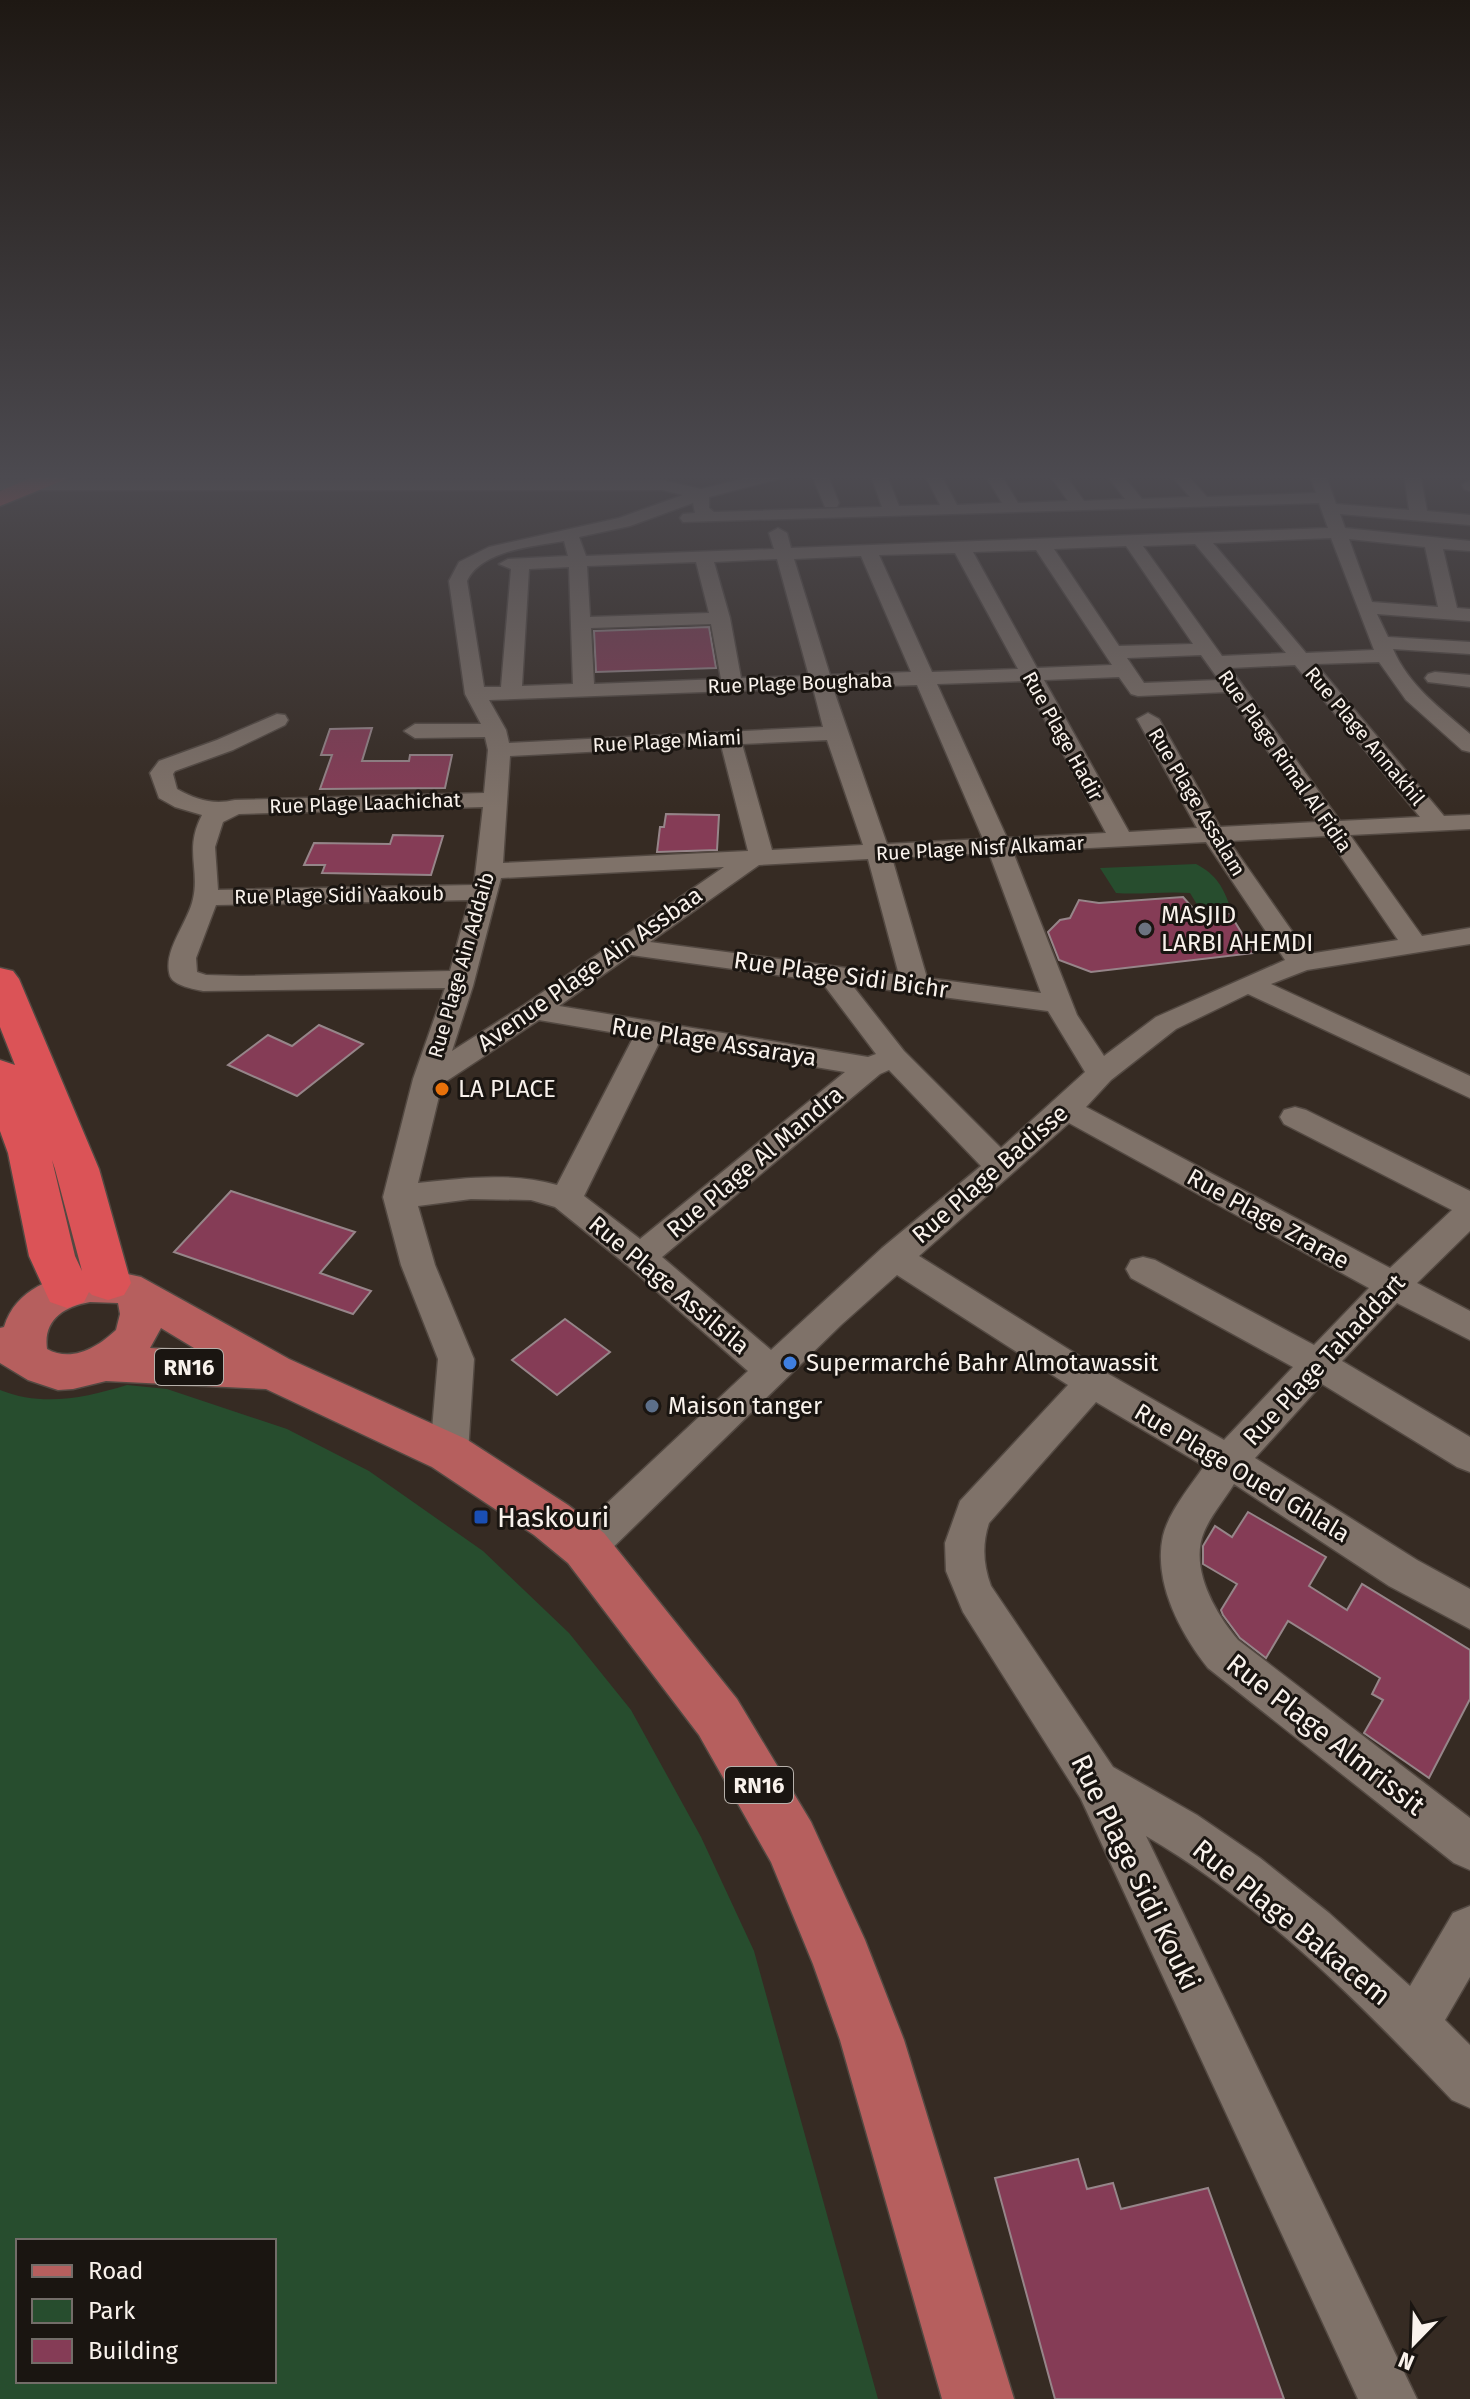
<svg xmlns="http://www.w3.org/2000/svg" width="1470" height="2399" viewBox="0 0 1470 2399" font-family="'Fira Sans',sans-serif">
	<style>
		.green { fill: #274d2e; fill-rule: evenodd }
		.building { fill: #853c56; stroke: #968589; stroke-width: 2 }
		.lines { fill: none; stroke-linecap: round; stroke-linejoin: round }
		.minor-casing { stroke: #534942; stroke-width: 3 }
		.major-casing { stroke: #534942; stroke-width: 3 }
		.highway-casing { stroke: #534942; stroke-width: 3 }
		.minor { fill: #7f7269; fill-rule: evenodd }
		.major { fill: #b65f5e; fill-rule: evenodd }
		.highway { fill: #db5357; fill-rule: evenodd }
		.worship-dot { fill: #6b7280; stroke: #1a1511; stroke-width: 3 }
		.food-dot { fill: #e8710a; stroke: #1a1511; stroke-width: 3 }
		.shop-dot { fill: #3f7fe0; stroke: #1a1511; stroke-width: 3 }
		.service-dot { fill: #5c6f8a; stroke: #1a1511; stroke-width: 3 }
		.transit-dot { fill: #1a4fb4; stroke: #1a1511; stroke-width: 3 }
		.labels { text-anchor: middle; stroke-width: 6; stroke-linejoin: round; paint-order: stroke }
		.far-street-label { font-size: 20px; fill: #f9f2ec; stroke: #1a1511 }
		.shield { fill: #1a1511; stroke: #b6b0aa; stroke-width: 2 }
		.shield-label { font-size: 22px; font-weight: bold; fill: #f9f2ec }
		.poi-label { font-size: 24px; fill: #f9f2ec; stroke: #1a1511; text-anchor: start }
		.street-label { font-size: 24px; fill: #f9f2ec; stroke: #1a1511 }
		.near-poi-label { font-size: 28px; fill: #f9f2ec; stroke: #1a1511; text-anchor: start }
		.near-street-label { font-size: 28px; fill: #f9f2ec; stroke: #1a1511 }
	</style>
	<rect width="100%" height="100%" fill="#362b23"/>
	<!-- green -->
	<path class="green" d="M1196 864C1217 875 1223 887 1231 909L1201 911 1190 893C1165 891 1141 895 1116 893L1100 868Z
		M127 1385 167 1389 287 1429 369 1471 483 1551 569 1633 631 1710 701 1837 754 1951 878 2399H0V1390C43 1407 84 1398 127 1385ZM18 2241H274V2381H18Z"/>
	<!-- building -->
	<path class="building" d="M709 627 716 668 596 672 594 631Z
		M372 728 362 761H409L410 755H452L445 788 320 789 332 755H321L330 729Z
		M666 814 719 815 717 850 657 852 660 827H664Z
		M393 835 443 836 431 875 322 873 325 865H304L314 843 390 844Z
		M1183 897 1197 913 1230 914 1254 953 1091 972 1059 960 1048 932 1060 920 1070 918 1079 900 1099 903Z
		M319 1025 363 1044 297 1096 228 1065 268 1035 292 1046Z
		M231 1191 355 1232 320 1273 371 1291 353 1314 174 1252Z
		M565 1319 610 1352 557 1395 512 1360Z
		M1248 1512 1326 1557 1309 1586 1347 1610 1362 1584 1470 1650V1699L1429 1778 1364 1733 1383 1700 1372 1694 1380 1678 1288 1621 1266 1658 1240 1638 1223 1615 1221 1610 1237 1584 1203 1564V1546L1215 1526 1232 1537Z
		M1078 2159 1087 2189 1113 2183 1121 2209 1208 2188 1284 2399H1055L995 2178Z"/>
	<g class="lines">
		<defs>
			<path id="minor" d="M766 473H792L790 476 709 497V508L714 512 882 507 870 473H886L899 506 940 505 924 473H940L957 505 1002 503 984 473H1000L1018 503 1068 501 1048 473H1064L1084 501 1125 499 1105 473H1121L1142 499 1190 497 1169 473H1185L1207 497 1316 493 1309 473H1325L1336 504 1409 510 1404 473H1420L1427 511 1470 515V525L1340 514 1345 528 1470 541V551L1443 549 1457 608 1470 609V621L1377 614 1388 637 1470 642V654L1393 649C1409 686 1440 708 1470 734V752L1462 750 1406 700 1379 662 1316 664 1444 816 1470 815V829L1350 835 1422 936 1470 928V944L1307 970 1271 984 1470 1076V1098L1248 994 1176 1029 1111 1080 1086 1107 1390 1268 1452 1210 1284 1124 1280 1117 1284 1110 1295 1107 1306 1110 1470 1191V1231L1417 1283 1470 1311V1340L1397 1303 1342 1361 1470 1437V1472L1457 1467 1322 1384 1255 1458 1417 1560 1470 1589V1629L1389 1586 1234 1484C1225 1499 1211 1515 1204 1532 1189 1568 1215 1613 1238 1640L1470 1818V1870L1454 1863 1208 1668C1180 1633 1153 1582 1163 1536 1169 1511 1190 1487 1204 1466L1096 1402 989 1523C982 1544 983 1565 991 1586L1113 1767 1197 1815 1260 1858 1329 1913 1410 1986 1453 1913 1470 1906V1977L1445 2020 1470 2045V2108L1452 2100C1360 2003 1262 1904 1146 1836L1417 2399H1358L1081 1799 963 1612 946 1571 945 1543 960 1501 1068 1385 897 1275 841 1325 600 1560 586 1565 572 1560 566 1548 572 1536 748 1371 628 1266 555 1207 531 1200 471 1199 418 1206 435 1265 474 1359 468 1453 462 1464 449 1469 436 1464 430 1453 438 1359 401 1265 383 1197 413 1079 445 988 203 991C194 989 174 986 170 976 162 951 188 923 193 899 200 869 184 849 202 815L175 807 159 798 150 773 159 761 217 740 277 714 285 715 288 720 285 725 233 750 175 771 173 774 177 789C197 800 213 805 235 800L484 793 488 750 485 737 415 738 404 731 415 724H481L465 694 449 581 459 562 489 547 619 518 683 495 662 490H0V480H662L701 489ZM693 503 695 513 683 514 680 518 683 522 1319 503 1328 528 791 548 787 533 778 528 769 533 774 549 586 556 579 537 630 526ZM1331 538 1374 650 1306 653 1213 543ZM1349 539 1425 547 1438 607 1372 602ZM564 541 568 556 508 559 499 564 511 569 501 687H484L467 581C481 550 535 546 564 541ZM1195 544 1286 653 1222 656 1143 546ZM1126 546 1193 644 1119 646 1054 549ZM1036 550 1112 665 1037 668 973 552ZM955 553 1018 669 932 672 879 555ZM861 556 911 672 830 675 794 559ZM777 559 809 676 741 678 730 618 714 562ZM696 562 709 613 590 617 587 566ZM569 567 573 684 522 686 529 569ZM711 624 721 679 594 684 591 628ZM1201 655 1219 680 1144 683 1127 658ZM1295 665 1420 817 1340 821 1230 668ZM1119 677 1131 694 1138 696 1227 692 1317 822 1220 827 1159 719 1148 713 1137 719 1197 828 1129 832 1044 680ZM1024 681 1106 833 1007 838 937 684ZM917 685 983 839 887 844 833 688ZM813 688 823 727 509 743 506 730 489 700ZM827 740 863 845 772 850 742 744ZM721 745 748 851 503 863 510 756ZM483 807 474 885 218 890 215 847 223 822 239 814ZM1327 836 1398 940 1308 954 1229 841ZM1206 842 1285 960 1156 1017 1104 1056 1077 1015 1013 852ZM989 853 1041 993 927 978 892 858ZM868 859 899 975 650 942 759 865ZM724 867 524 1005 452 1051 473 986 501 878ZM469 900 450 971 241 976 206 975 197 972 196 958 216 905ZM631 955 821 981 876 1054 868 1057 559 1006ZM852 985 1048 1011 1085 1072 1001 1148 904 1051ZM539 1020 634 1036 557 1185C511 1172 465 1178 418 1183L442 1084ZM660 1041 845 1072 640 1239 584 1196ZM889 1070 981 1166 882 1248 771 1350 662 1257 880 1074ZM1069 1123 1369 1288 1314 1345 1155 1260 1143 1257 1131 1260 1126 1269 1131 1278 1293 1367 1224 1440 1105 1372 919 1256Z
				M811 473H827L839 503 837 507H825Z
				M1470 480V491L1464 489 1462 485Z
				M1435 672 1470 675V687L1428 682 1425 678 1428 674Z"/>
			<path id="major" d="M90 1270H109L141 1277 289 1359 466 1439 568 1505 604 1533 737 1699 811 1822 865 1940 904 2040 1014 2399H942L840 2040 813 1964 771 1862 699 1735 568 1563 534 1535 432 1467 266 1389 106 1381 73 1389 58 1390 28 1380 0 1363V1328L4 1327C16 1288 53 1277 90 1270ZM90 1302 118 1303 120 1314 116 1330C98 1347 72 1363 47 1349 43 1320 63 1307 90 1302ZM161 1328 199 1351 150 1348Z"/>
			<path id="highway" d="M43 473H72L69 478 0 506V491Z
				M0 968 13 971 19 979 99 1169 131 1283 124 1295 108 1300 92 1295 89 1292 84 1302 67 1308 50 1302 29 1256 8 1153 0 1131V1060L15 1065 0 1027ZM52 1160 55 1169 82 1271 75 1256Z"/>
		</defs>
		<!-- minor casing -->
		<use href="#minor" class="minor-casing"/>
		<!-- major casing -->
		<use href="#major" class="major-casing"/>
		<!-- highway casing -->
		<use href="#highway" class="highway-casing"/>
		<!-- minor -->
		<use href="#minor" class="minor"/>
		<!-- major -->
		<use href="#major" class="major"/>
		<!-- highway -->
		<use href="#highway" class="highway"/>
	</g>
	<!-- sky -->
	<linearGradient id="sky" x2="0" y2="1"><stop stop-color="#1e1813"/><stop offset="0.59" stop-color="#4c4a50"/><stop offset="1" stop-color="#4c4a50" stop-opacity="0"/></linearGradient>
	<rect width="1470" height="808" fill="url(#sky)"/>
	<!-- markers -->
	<circle class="worship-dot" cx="1145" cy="929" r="8"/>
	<circle class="food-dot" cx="442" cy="1089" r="8"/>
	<circle class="shop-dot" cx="790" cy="1363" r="8"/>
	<circle class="service-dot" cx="652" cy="1406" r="8"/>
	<rect class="transit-dot" x="473" y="1509" width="16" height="16" rx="4"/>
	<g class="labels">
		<!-- far-street labels -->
		<g class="far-street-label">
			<text transform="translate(800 683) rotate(-2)" y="7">Rue Plage Boughaba</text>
			<text transform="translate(1063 736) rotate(61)" y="7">Rue Plage Hadir</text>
			<text transform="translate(1365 736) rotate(50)" y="7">Rue Plage Annakhil</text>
			<text transform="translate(667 741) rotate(-3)" y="7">Rue Plage Miami</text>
			<text transform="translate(1285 761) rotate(55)" y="7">Rue Plage Rimal Al Fidia</text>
			<text transform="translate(1197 802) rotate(59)" y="7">Rue Plage Assalam</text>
			<text transform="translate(365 803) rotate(-2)" y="7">Rue Plage Laachichat</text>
			<text transform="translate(980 848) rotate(-3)" y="7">Rue Plage Nisf Alkamar</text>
			<text transform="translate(339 895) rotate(-1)" y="7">Rue Plage Sidi Yaakoub</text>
			<text transform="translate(461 965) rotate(-74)" y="7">Rue Plage Ain Addaib</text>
		</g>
		<!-- shield labels -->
		<g class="shield">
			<rect x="155" y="1349" width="68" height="36" rx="6"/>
			<rect x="725" y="1767" width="68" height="36" rx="6"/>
		</g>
		<g class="shield-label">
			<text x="189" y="1375">RN16</text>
			<text x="759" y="1793">RN16</text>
		</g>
		<!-- poi labels -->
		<g class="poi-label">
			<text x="1161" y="923">MASJID<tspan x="1161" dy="28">LARBI AHEMDI</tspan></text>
			<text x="458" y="1097">LA PLACE</text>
			<text x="806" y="1371">Supermarché Bahr Almotawassit</text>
			<text x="668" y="1414">Maison tanger</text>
		</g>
		<!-- street labels -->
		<g class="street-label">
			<text transform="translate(590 969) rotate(-35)" y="8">Avenue Plage Ain Assbaa</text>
			<text transform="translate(841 975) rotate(8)" y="8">Rue Plage Sidi Bichr</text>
			<text transform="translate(714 1042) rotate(9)" y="8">Rue Plage Assaraya</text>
			<text transform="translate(755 1162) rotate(-40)" y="8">Rue Plage Al Mandra</text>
			<text transform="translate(990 1174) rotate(-41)" y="8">Rue Plage Badisse</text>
			<text transform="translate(1268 1219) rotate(29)" y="8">Rue Plage Zrarae</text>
			<text transform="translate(669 1285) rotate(40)" y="8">Rue Plage Assilsila</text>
			<text transform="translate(1324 1360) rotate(-47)" y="8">Rue Plage Tahaddart</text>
			<text transform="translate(1242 1473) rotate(31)" y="8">Rue Plage Oued Ghlala</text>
		</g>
		<!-- near-poi labels -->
		<g class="near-poi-label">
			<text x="497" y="1527">Haskouri</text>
		</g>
		<!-- near-street labels -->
		<g class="near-street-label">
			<text transform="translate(1326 1734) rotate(38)" y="10">Rue Plage Almrissit</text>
			<text transform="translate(1136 1872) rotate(64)" y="10">Rue Plage Sidi Kouki</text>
			<text transform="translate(1292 1922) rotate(39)" y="10">Rue Plage Bakacem</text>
		</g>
	</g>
	<!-- legend -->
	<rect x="16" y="2239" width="260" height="144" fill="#1a1511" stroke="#736d69" stroke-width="2"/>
	<rect x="32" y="2265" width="40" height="12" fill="#b65f5e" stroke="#736d69" stroke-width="2"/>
	<text x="88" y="2279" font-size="24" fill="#f9f2ec">Road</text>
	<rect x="32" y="2299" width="40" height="24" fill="#274d2e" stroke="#736d69" stroke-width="2"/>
	<text x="88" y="2319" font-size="24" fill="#f9f2ec">Park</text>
	<rect x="32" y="2339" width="40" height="24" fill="#853c56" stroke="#736d69" stroke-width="2"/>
	<text x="88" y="2359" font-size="24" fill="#f9f2ec">Building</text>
	<!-- north arrow -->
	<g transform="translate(1414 2343) rotate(203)" stroke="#1a1511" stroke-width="6" paint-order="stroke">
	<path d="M0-6L14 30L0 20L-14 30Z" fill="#f9f2ec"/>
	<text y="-12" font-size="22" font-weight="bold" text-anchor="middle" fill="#f9f2ec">N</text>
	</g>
</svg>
